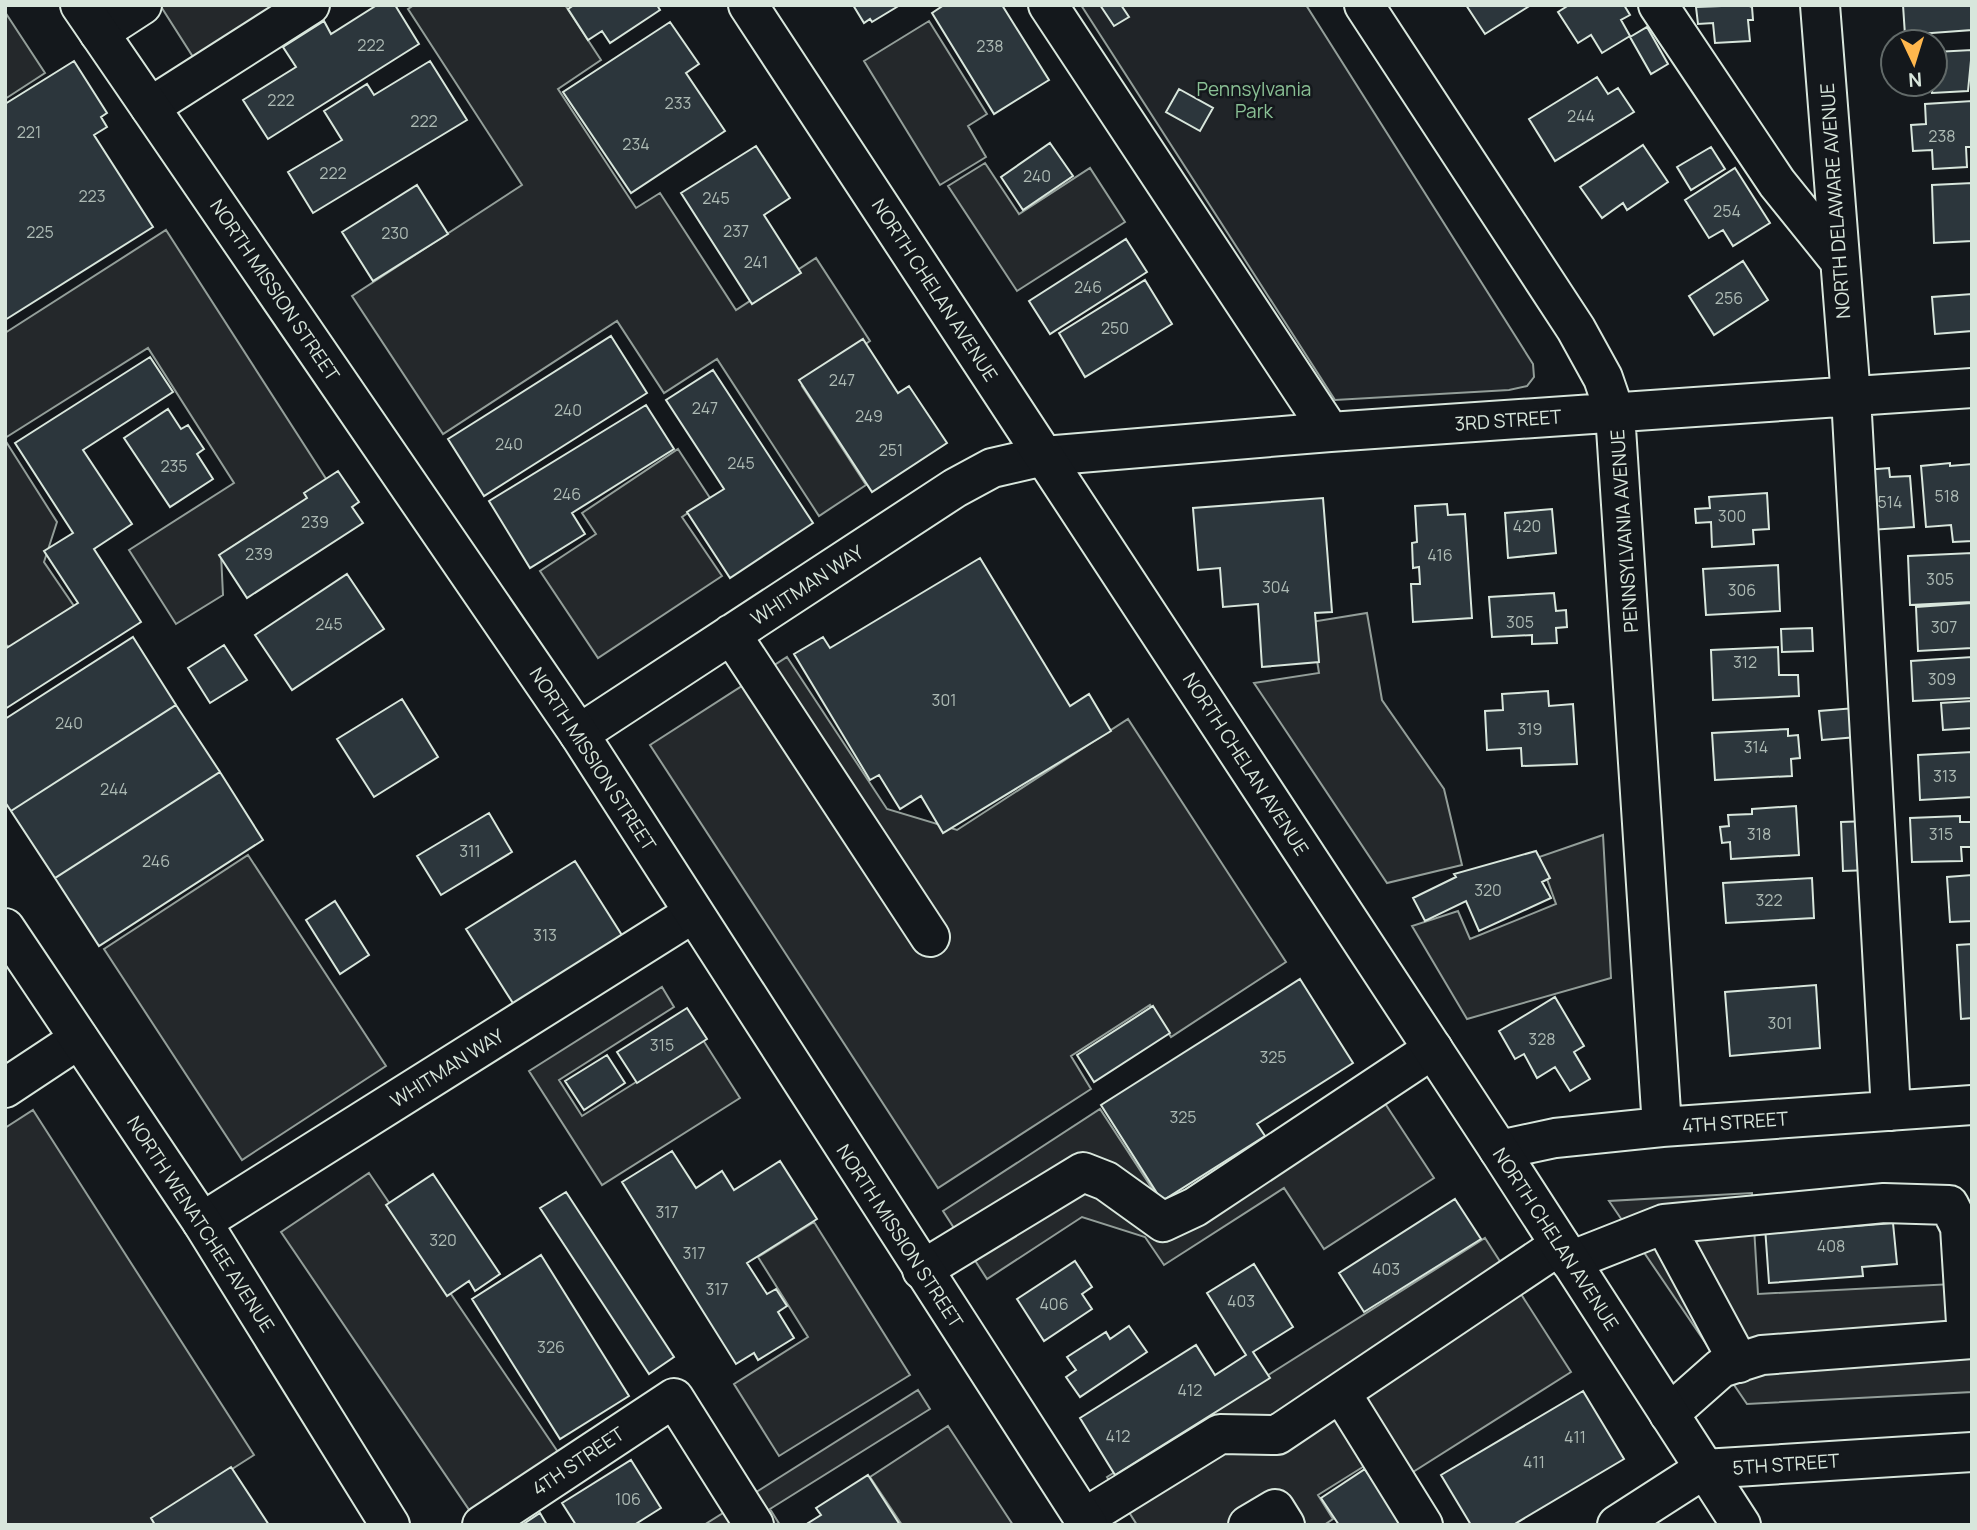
<svg xmlns="http://www.w3.org/2000/svg" width="1977" height="1530" viewBox="0 0 1977 1530" font-family="Manrope,sans-serif">
	<style>
		.green { fill: #202428; stroke: #939e99; stroke-width: 2 }
		.parking { fill: #24282b; stroke: #939e99; stroke-width: 2 }
		.building { fill: #2c363c; stroke: #d8e6dc; stroke-width: 2 }
		.lines { fill: none; stroke-linecap: round; stroke-linejoin: round }
		.minor-casing { stroke: #d8e6dc; stroke-width: 42 }
		.major-casing { stroke: #d8e6dc; stroke-width: 42 }
		.minor { stroke: #14181c; stroke-width: 38 }
		.major { stroke: #14181c; stroke-width: 38 }
		.labels { text-anchor: middle; stroke-width: 5; stroke-linejoin: round; paint-order: stroke }
		.number-label { font-size: 16px; fill: #adbab4 }
		.park-label { font-size: 19px; fill: #8ac095; stroke: #14181c }
		.street-label { font-size: 19px; fill: #d8e6dc; stroke: #14181c }
	</style>
	<rect width="100%" height="100%" fill="#14181c"/>
	<!-- green -->
	<path class="green" d="M1081 5H1306L1533 364 1534 377 1527 386 1509 390 1335 400Z"/>
	<!-- parking -->
	<path class="parking" d="M160 5H329L209 82Z
		M414 5H565L601 60 558 89 636 208 660 193 736 310 816 258 870 341 802 386 866 485 819 516 717 359 664 393 617 321 443 434 352 296 522 185 408 9Z
		M5 12 45 73 5 99Z
		M929 21 987 114 968 126 986 157 940 185 864 61Z
		M985 163 1019 214 1090 168 1125 222 1017 291 948 186Z
		M166 230 330 485 221 554 223 595 176 624 129 550 234 483 148 348 5 438V333Z
		M5 440 57 522 44 562 74 606 10 648 5 644Z
		M678 449 710 498 682 517 722 576 598 658 540 571 596 534 582 513Z
		M1367 613 1382 700 1444 789 1462 865 1387 883 1254 683 1319 673 1311 622Z
		M787 657 887 809 957 830 1128 719 1286 962 1171 1037 1150 1005 1071 1056 1091 1089 938 1188 650 745Z
		M1603 835 1611 978 1467 1019 1412 926 1458 911 1470 939 1556 904 1539 857Z
		M248 855 386 1066 242 1160 104 949Z
		M662 987 674 1007 559 1080 582 1116 703 1040 740 1098 602 1185 529 1071Z
		M1365 1073 1434 1178 1324 1249 1284 1188 1164 1265 1145 1237 1082 1217 987 1279 943 1211 1100 1109 1163 1205Z
		M33 1110 254 1455 157 1517 161 1525H5V1128Z
		M369 1173 564 1461 476 1520 281 1232Z
		M1752 1193 1758 1294 1972 1283V1392L1747 1404 1609 1201Z
		M814 1222 910 1375 779 1456 734 1384 808 1337 758 1257Z
		M1485 1238 1571 1372 1383 1491 1366 1465 1318 1495 1333 1519 1324 1525H1137L1107 1477Z
		M918 1390 930 1409 770 1509 780 1525H704Z
		M948 1426 1013 1525H902L870 1477Z"/>
	<!-- building -->
	<path class="building" d="M377 5H395L419 44 268 139 243 100 296 67 283 47 324 21 331 34Z
		M574 5H657L660 10 610 43 602 31 588 40 568 9Z
		M853 5H900L872 22 870 19 864 23Z
		M944 5H1002L1049 80 994 114 932 13Z
		M1100 5H1121L1129 17 1114 26Z
		M1466 5H1531L1485 34Z
		M1624 5 1630 15 1621 20 1630 36 1602 53 1591 35 1578 43 1558 12 1569 5Z
		M1747 5 1752 7 1753 20H1748L1750 41 1715 43 1713 23 1698 24 1696 7Z
		M1903 5H1972V30L1905 35Z
		M670 22 699 64 686 73 725 131 631 193 563 92Z
		M1647 27 1668 64 1651 74 1630 37Z
		M1972 50 1968 91 1932 93 1935 52Z
		M74 61 107 113 101 117 107 127 94 135 153 227 5 320V104Z
		M430 61 467 120 313 213 288 172 342 140 324 111 367 84 374 95Z
		M1597 77 1608 94 1618 88 1634 112 1555 161 1529 119Z
		M1179 89 1213 108 1200 131 1166 112Z
		M1972 101V147H1966L1967 167 1933 169 1932 150 1913 151 1911 125 1926 124 1925 104Z
		M1050 143 1073 176 1023 210 1001 177Z
		M1643 145 1668 182 1627 210 1623 203 1602 218 1580 187Z
		M756 146 790 198 764 215 801 273 752 304 681 193Z
		M1711 147 1725 169 1691 190 1677 167Z
		M1735 168 1770 223 1733 246 1723 230 1709 238 1685 200Z
		M1972 183V241L1934 243 1932 185Z
		M417 185 448 234 373 281 342 232Z
		M1126 239 1147 272 1050 334 1029 301Z
		M1743 261 1768 300 1714 335 1689 296Z
		M1145 280 1172 324 1085 377 1059 333Z
		M1972 294V331L1935 334 1932 297Z
		M611 336 647 393 484 496 448 439Z
		M863 339 898 393 909 386 947 443 872 492 799 380Z
		M150 357 173 392 83 450 132 524 94 549 141 622 5 709V649L78 603 44 551 73 533 15 443Z
		M713 370 813 523 730 578 687 512 724 489 666 400Z
		M646 405 674 449 572 513 585 534 530 568 489 501Z
		M168 409 181 429 188 425 204 449 197 454 213 479 170 507 124 438Z
		M1950 463V466L1972 464V541L1953 542 1951 525 1926 527 1921 466Z
		M1889 468 1890 477 1910 476 1914 527 1870 530 1865 470Z
		M338 471 359 502 352 507 363 523 247 598 219 555 307 498 304 493Z
		M1767 493 1769 529 1753 530 1754 544 1712 547 1711 522 1696 523 1695 509 1710 508 1709 497Z
		M1323 498 1332 612 1315 613 1319 662 1262 667 1258 604 1223 607 1220 568 1198 570 1193 508Z
		M1447 504 1448 515 1465 514 1472 618 1413 622 1411 584H1420L1419 567 1413 568 1412 543 1417 542 1415 506Z
		M1552 509 1556 553 1508 558 1505 513Z
		M1972 553V602L1910 605 1908 556Z
		M980 558 1070 706 1089 694 1111 731 943 833 921 796 900 809 879 775 870 780 794 654 823 637 830 648Z
		M1778 565 1780 611 1706 615 1703 569Z
		M347 574 384 629 292 690 255 635Z
		M1554 593 1556 611 1566 610 1567 627 1556 628 1557 643 1532 644V635L1492 637 1489 597Z
		M1972 603V648L1918 651 1916 607Z
		M1812 628 1813 651 1782 652 1781 629Z
		M133 637 176 705 11 811 5 802V719Z
		M224 645 247 680 210 703 188 668Z
		M1778 647 1779 675H1798L1799 696 1713 700 1711 650Z
		M1972 657V698L1913 701 1911 661Z
		M1548 691 1549 706 1573 704 1577 764 1522 766 1521 748 1487 750 1485 711 1503 710 1502 694Z
		M402 699 438 757 374 797 337 739Z
		M1972 701V728L1943 730 1941 703Z
		M176 705 220 772 55 878 11 811Z
		M1855 708 1857 737 1822 740 1819 711Z
		M1788 729V736L1798 735 1800 758 1791 759 1792 776 1715 780 1712 733Z
		M1972 752V797L1920 800 1918 755Z
		M220 772 263 840 99 946 55 878Z
		M1796 806 1799 855 1731 859 1730 842 1722 843 1720 827 1729 826 1728 815 1752 814V809Z
		M489 813 512 852 441 895 417 856Z
		M1960 816V822H1972V847H1961L1962 861 1912 862 1910 818Z
		M1869 821 1871 870 1843 871 1841 822Z
		M1536 851 1550 878 1542 882 1551 898 1479 931 1466 901 1425 921 1413 898 1456 877 1454 874Z
		M575 861 625 940 516 1008 466 929Z
		M1972 875V921L1950 922 1947 877Z
		M1812 878 1814 918 1726 923 1723 883Z
		M335 901 369 955 340 974 306 920Z
		M1972 944V1018L1961 1019 1957 945Z
		M1300 979 1353 1063 1257 1124 1265 1136 1162 1201 1101 1105Z
		M1816 985 1820 1048 1730 1056 1725 992Z
		M1555 997 1584 1046 1574 1052 1590 1079 1570 1091 1555 1067 1537 1078 1524 1054 1515 1059 1499 1031Z
		M1153 1006 1170 1033 1094 1082 1077 1055Z
		M687 1008 707 1039 637 1083 617 1052Z
		M607 1055 625 1083 584 1110 565 1081Z
		M672 1151 696 1188 722 1171 734 1190 780 1161 817 1219 747 1263 767 1294 776 1289 787 1306 778 1312 794 1338 758 1360 754 1353 736 1364 622 1182Z
		M433 1174 500 1274 475 1291 469 1281 447 1296 386 1205Z
		M566 1192 674 1357 649 1374 540 1208Z
		M1455 1199 1481 1239 1364 1312 1339 1273Z
		M1833 1221V1228L1893 1223 1897 1264 1862 1267 1863 1276 1769 1283 1765 1227Z
		M541 1255 629 1396 560 1439 472 1299Z
		M1075 1261 1092 1287 1082 1294 1092 1309 1044 1341 1017 1299Z
		M1254 1264 1293 1327 1253 1352 1270 1378 1115 1475 1080 1418 1196 1345 1215 1375 1246 1355 1207 1293Z
		M1129 1326 1147 1352 1080 1397 1066 1377 1076 1370 1067 1357 1106 1332 1110 1339Z
		M1583 1391 1624 1459 1513 1525H1471L1441 1475Z
		M631 1460 661 1508 634 1525H576L562 1503Z
		M231 1467 269 1525H155L151 1518Z
		M1365 1469 1402 1525H1339L1321 1498Z
		M868 1475 900 1525H805L821 1515 816 1508Z
		M540 1513 547 1525H522Z"/>
	<g class="lines">
		<defs>
			<path id="minor" d="M1048 5 1330 432
				M1364 5 1576 329 1603 378 1615 413 1662 1127
				M1658 5 1777 183 1839 260
				M1820 5 1851 397 1891 1111
				M99 33 142 5
				M150 107 310 5
				M731 634 930 937
				M579 734 955 488 992 468 1044 456 1330 432 1972 388
				M5 1088 79 1039
				M1499 1150 1555 1138 1662 1127 1972 1105
				M202 1222 692 914
				M1664 1224 1884 1203 1949 1205 1960 1227 1967 1339
				M1570 1261 1664 1224 1739 1363
				M922 1270 1083 1172 1106 1181 1163 1222 1195 1207 1433 1049
				M1341 1393 1423 1525
				M1669 1414 1721 1368 1762 1355 1972 1339
				M1084 1518 1220 1434 1277 1435 1560 1245
				M482 1525 674 1398 754 1525
				M1248 1525 1275 1509 1285 1525"/>
			<path id="major" d="M80 5 579 734 1088 1525
				M748 5 1499 1150 1741 1525
				M5 928 202 1222 390 1525
				M1617 1525 1704 1469 1972 1452"/>
		</defs>
		<!-- minor casing -->
		<use href="#minor" class="minor-casing"/>
		<!-- major casing -->
		<use href="#major" class="major-casing"/>
		<!-- minor -->
		<use href="#minor" class="minor"/>
		<!-- major -->
		<use href="#major" class="major"/>
	</g>
	<g class="labels">
		<!-- number labels -->
		<g class="number-label">
			<text x="371" y="51">222</text>
			<text x="990" y="52">238</text>
			<text x="281" y="106">222</text>
			<text x="678" y="109">233</text>
			<text x="1581" y="122">244</text>
			<text x="424" y="127">222</text>
			<text x="29" y="138">221</text>
			<text x="1942" y="142">238</text>
			<text x="636" y="150">234</text>
			<text x="333" y="179">222</text>
			<text x="1037" y="182">240</text>
			<text x="92" y="202">223</text>
			<text x="716" y="204">245</text>
			<text x="1727" y="217">254</text>
			<text x="736" y="237">237</text>
			<text x="40" y="238">225</text>
			<text x="395" y="239">230</text>
			<text x="756" y="268">241</text>
			<text x="1088" y="293">246</text>
			<text x="1729" y="304">256</text>
			<text x="1115" y="334">250</text>
			<text x="842" y="386">247</text>
			<text x="705" y="414">247</text>
			<text x="568" y="416">240</text>
			<text x="869" y="422">249</text>
			<text x="509" y="450">240</text>
			<text x="891" y="456">251</text>
			<text x="741" y="469">245</text>
			<text x="174" y="472">235</text>
			<text x="567" y="500">246</text>
			<text x="1947" y="502">518</text>
			<text x="1890" y="508">514</text>
			<text x="1732" y="522">300</text>
			<text x="315" y="528">239</text>
			<text x="1527" y="532">420</text>
			<text x="259" y="560">239</text>
			<text x="1440" y="561">416</text>
			<text x="1940" y="585">305</text>
			<text x="1276" y="593">304</text>
			<text x="1742" y="596">306</text>
			<text x="1520" y="628">305</text>
			<text x="329" y="630">245</text>
			<text x="1944" y="633">307</text>
			<text x="1745" y="668">312</text>
			<text x="1942" y="685">309</text>
			<text x="944" y="706">301</text>
			<text x="69" y="729">240</text>
			<text x="1530" y="735">319</text>
			<text x="1756" y="753">314</text>
			<text x="1945" y="782">313</text>
			<text x="114" y="795">244</text>
			<text x="1759" y="840">318</text>
			<text x="1941" y="840">315</text>
			<text x="470" y="857">311</text>
			<text x="156" y="867">246</text>
			<text x="1488" y="896">320</text>
			<text x="1769" y="906">322</text>
			<text x="545" y="941">313</text>
			<text x="1780" y="1029">301</text>
			<text x="1542" y="1045">328</text>
			<text x="662" y="1051">315</text>
			<text x="1273" y="1063">325</text>
			<text x="1183" y="1123">325</text>
			<text x="667" y="1218">317</text>
			<text x="443" y="1246">320</text>
			<text x="1831" y="1252">408</text>
			<text x="694" y="1259">317</text>
			<text x="1386" y="1275">403</text>
			<text x="717" y="1295">317</text>
			<text x="1241" y="1307">403</text>
			<text x="1054" y="1310">406</text>
			<text x="551" y="1353">326</text>
			<text x="1190" y="1396">412</text>
			<text x="1118" y="1442">412</text>
			<text x="1575" y="1443">411</text>
			<text x="1534" y="1468">411</text>
			<text x="628" y="1505">106</text>
		</g>
		<!-- park labels -->
		<g class="park-label">
			<text x="1254" y="96">Pennsylvania<tspan x="1254" dy="22">Park</tspan></text>
		</g>
		<!-- street labels -->
		<g class="street-label">
			<text transform="translate(1835 201) rotate(-94)" y="7">NORTH DELAWARE AVENUE</text>
			<text transform="translate(275 290) rotate(56)" y="7">NORTH MISSION STREET</text>
			<text transform="translate(935 290) rotate(57)" y="7">NORTH CHELAN AVENUE</text>
			<text transform="translate(1508 420) rotate(-4)" y="7">3RD STREET</text>
			<text transform="translate(1624 531) rotate(-94)" y="7">PENNSYLVANIA AVENUE</text>
			<text transform="translate(807 585) rotate(-33)" y="7">WHITMAN WAY</text>
			<text transform="translate(593 759) rotate(57)" y="7">NORTH MISSION STREET</text>
			<text transform="translate(1246 764) rotate(57)" y="7">NORTH CHELAN AVENUE</text>
			<text transform="translate(447 1068) rotate(-32)" y="7">WHITMAN WAY</text>
			<text transform="translate(1735 1122) rotate(-4)" y="7">4TH STREET</text>
			<text transform="translate(201 1224) rotate(57)" y="7">NORTH WENATCHEE AVENUE</text>
			<text transform="translate(900 1236) rotate(57)" y="7">NORTH MISSION STREET</text>
			<text transform="translate(1556 1239) rotate(57)" y="7">NORTH CHELAN AVENUE</text>
			<text transform="translate(578 1461) rotate(-34)" y="7">4TH STREET</text>
			<text transform="translate(1786 1464) rotate(-4)" y="7">5TH STREET</text>
		</g>
	</g>
	<!-- border -->
	<rect width="1977" height="1530" fill="none" stroke="#d8e6dc" stroke-width="14"/>
	<!-- north arrow -->
	<g transform="translate(1914 63) rotate(176)"><circle r="33" fill="#14181c" stroke="#626a69" stroke-width="2"/>
	<path d="M0-5L12 26L0 18L-12 26Z" fill="#ffb74d"/>
	<text y="-10" font-size="19" font-weight="bold" text-anchor="middle" fill="#d8e6dc">N</text>
	</g>
</svg>
